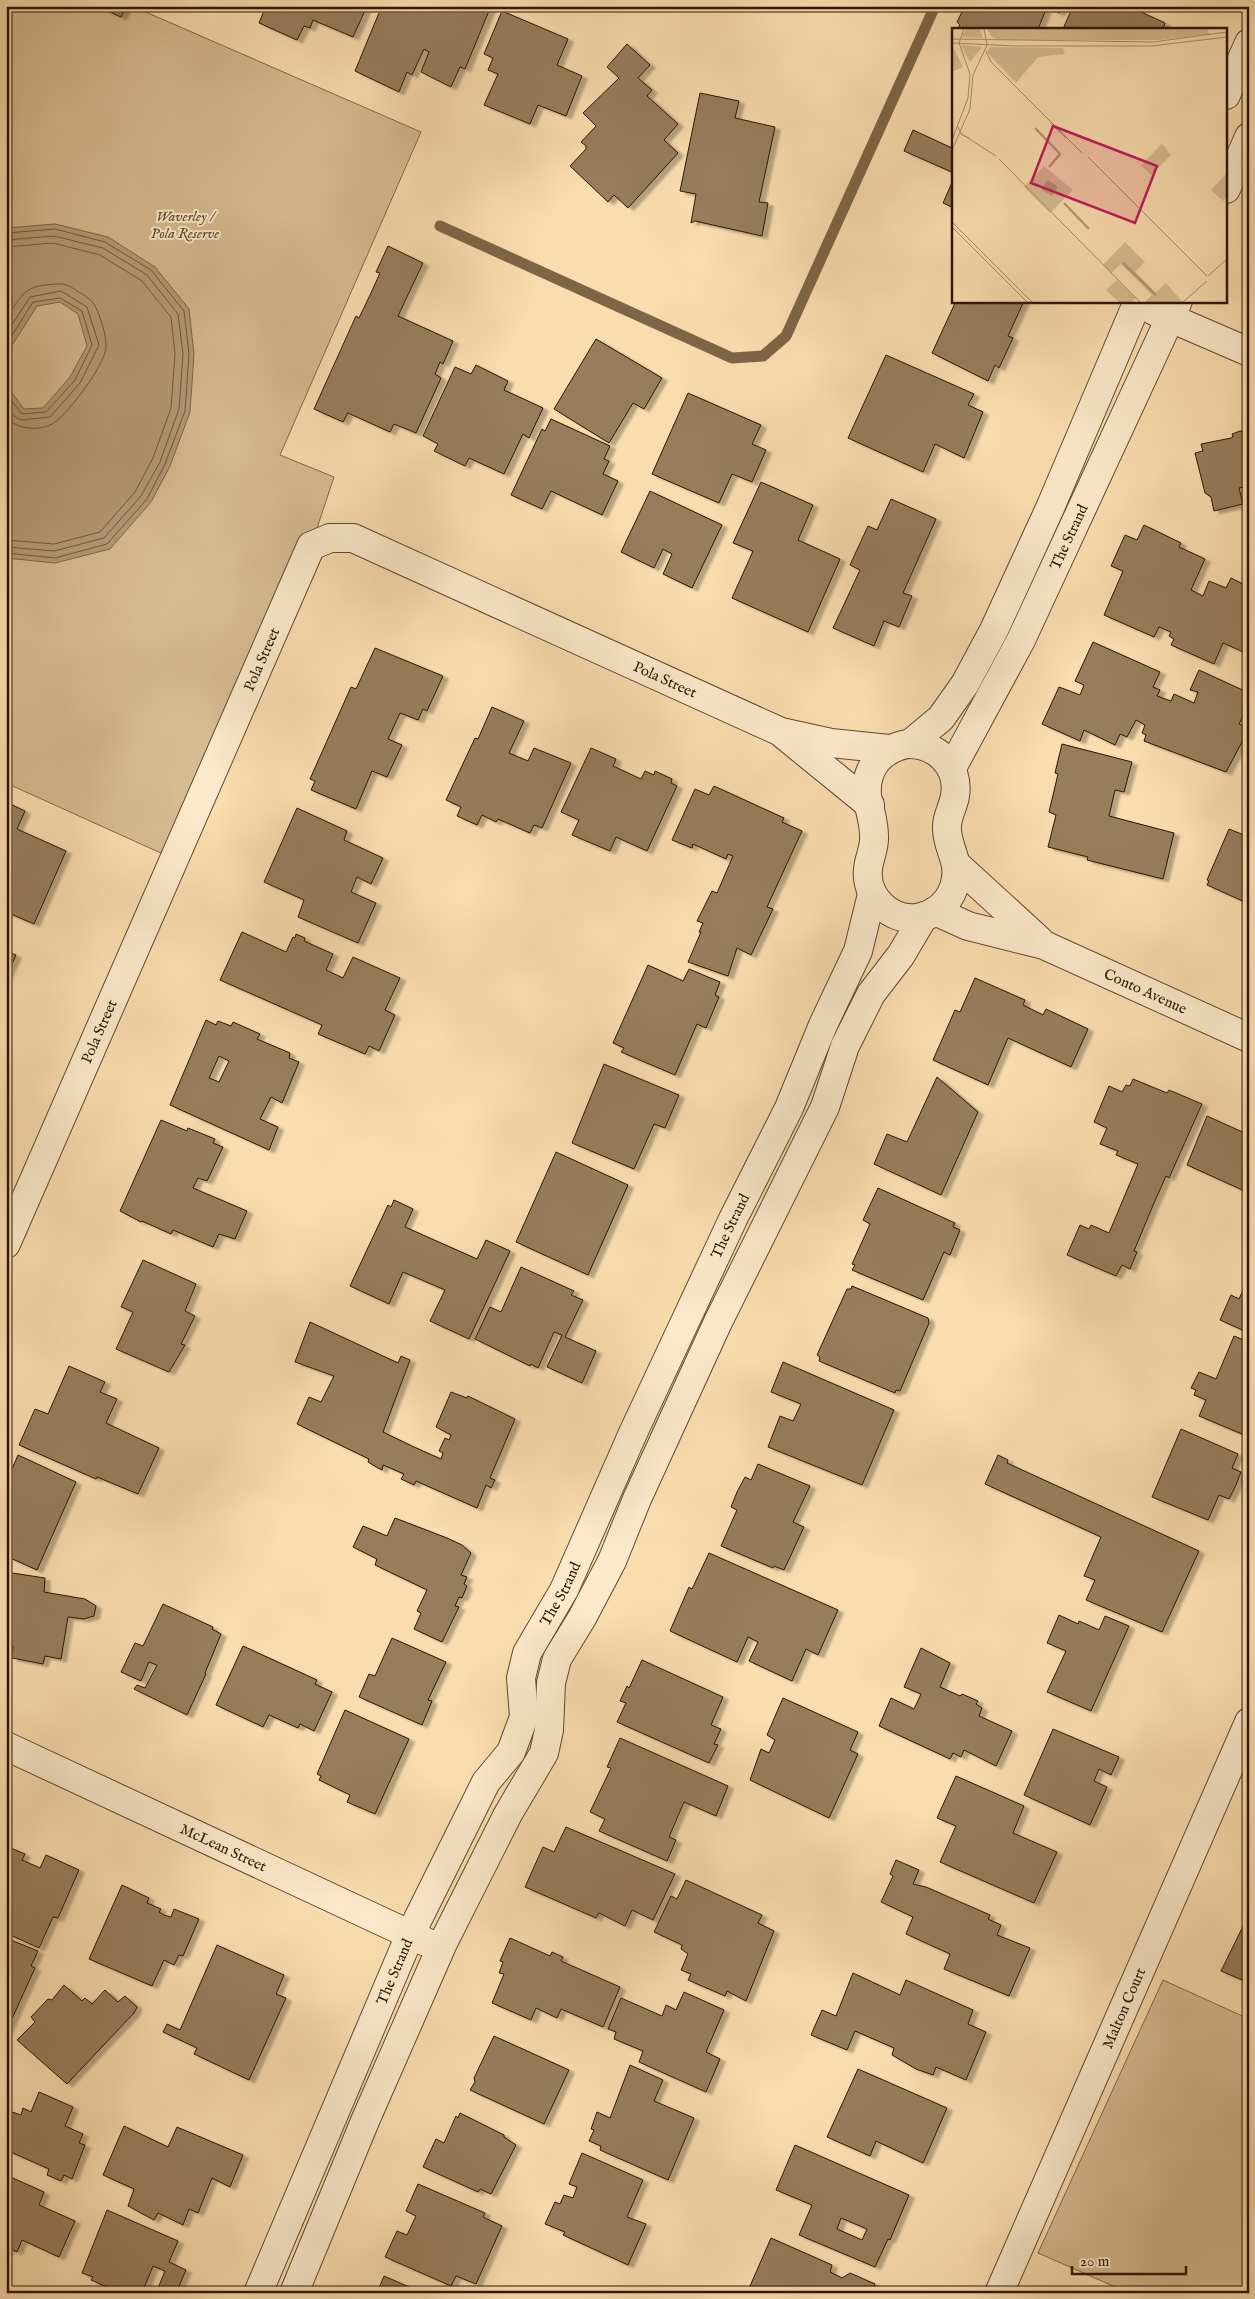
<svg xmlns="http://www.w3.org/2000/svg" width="1255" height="2299" viewBox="0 0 1255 2299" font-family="'IM FELL English',serif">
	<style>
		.green { fill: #d7bb91; stroke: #826848 }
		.water { fill: #b49974; stroke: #7e6546 }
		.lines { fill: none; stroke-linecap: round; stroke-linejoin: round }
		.shore { stroke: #70583a; stroke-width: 1 }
		.stream { stroke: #7e6546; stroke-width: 11 }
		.building { fill: #977d5b; stroke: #2c1600; fill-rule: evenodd; filter: url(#shadow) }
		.minor-casing { stroke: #60482c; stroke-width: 30 }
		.minor { stroke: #fce9cb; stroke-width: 28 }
		.labels { text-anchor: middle; stroke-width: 4; stroke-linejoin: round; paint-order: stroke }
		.park-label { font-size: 15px; font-style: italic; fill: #5f482c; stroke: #fce9cb }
		.street-label { font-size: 15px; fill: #2c1600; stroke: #fce9cb }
		.inset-river { fill: none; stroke: #b49974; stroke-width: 2.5 }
		.inset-road { fill: none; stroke: #a88d69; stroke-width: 1 }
		.view { fill: #c2185b; fill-opacity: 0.15; stroke: #c2185b; stroke-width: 2.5 }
		.inset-edge { fill: none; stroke: #2c1600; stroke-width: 2.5 }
	</style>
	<defs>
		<filter id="shadow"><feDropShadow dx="5.5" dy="3" stdDeviation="1" flood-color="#0004"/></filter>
	</defs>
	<rect width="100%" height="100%" fill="#faddaf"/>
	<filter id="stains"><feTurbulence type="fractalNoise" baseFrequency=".004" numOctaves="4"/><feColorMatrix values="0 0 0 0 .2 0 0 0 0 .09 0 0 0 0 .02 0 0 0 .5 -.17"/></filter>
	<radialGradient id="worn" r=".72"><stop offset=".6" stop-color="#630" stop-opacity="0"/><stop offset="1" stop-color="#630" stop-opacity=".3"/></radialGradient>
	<!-- green -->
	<path class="green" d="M6 6H132L421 132 280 455 334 477 311 546 174 859 6 783Z
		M1163 1980 1249 2019V2293H1129L1038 2253Z"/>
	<!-- water -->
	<path class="water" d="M55 224 108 237 155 267 189 309 194 354 190 412 170 466 151 502 110 549 55 563 6 558V385L24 409 43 408 70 377 87 346 78 314 60 302 37 306 6 355V228Z"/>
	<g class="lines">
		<!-- shore -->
		<path class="shore" d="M6 233 55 229 105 242 151 270 184 311 189 354 185 411 165 464 147 499 107 544 55 558 6 553
			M6 240 54 236 103 248 147 275 178 314 183 354 179 409 160 462 141 496 104 538 54 551 6 547
			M6 247 53 243 100 255 142 281 171 317 175 354 171 408 153 458 135 492 100 532 54 544 6 540
			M6 319C23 293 24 285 58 284 68 283 75 290 82 294 87 297 91 300 94 304 100 314 107 337 106 348 104 366 70 411 55 422 42 432 16 430 6 417
			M6 334 30 297 61 291 87 307 99 345 80 383 50 417 21 420 15 417 6 405
			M6 345 33 302 60 298 82 311 92 345 75 380 46 412 22 414 6 394"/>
		<!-- stream -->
		<path class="stream" d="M440 226 732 358 763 356 786 336 935 6"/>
	</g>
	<!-- building -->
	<path class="building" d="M97 6H126L121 17Z
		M260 6H367L353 37 313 20 310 28 304 26 297 40 259 23 265 8Z
		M379 6H491L465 69 460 67 451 87 421 72 429 52 424 49 412 75 407 72 399 92 355 71 381 8Z
		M965 6H1063L1059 13 1047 7 1038 29H957L960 25 957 22Z
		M1073 6H1128L1165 23 1163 29H1063Z
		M502 11 568 39 557 65 582 76 566 116 538 105 530 124 484 105 498 74 488 70 493 58 484 54Z
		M627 44 650 65 638 78 652 90 647 96 678 124 664 140 678 153 628 208 614 195 608 202 570 166 586 149V146L581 142 596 126 583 113 619 78 607 67Z
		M700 93 739 101 735 118 775 127 759 202 768 203 762 236 695 221 691 223 696 194 680 191Z
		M913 130 954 149V173L904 151Z
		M954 178V208L943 203Z
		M388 246 423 263 398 316 453 341 443 364 440 362 435 374 441 378 416 433 394 424 390 432 348 413 343 422 314 409 356 316 359 318 370 295 380 273 376 272Z
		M956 301H1024L1008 336 1013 338 999 368 995 365 988 381 932 353Z
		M596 339 662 378 644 409 633 403 609 443 554 409Z
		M886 355 974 394 968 405 983 412 964 458 935 444 923 472 848 438Z
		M476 365 508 381 504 390 543 408 529 438 523 434 504 474 469 458 465 466 434 451 438 444 423 436 455 367 471 374Z
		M688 393 761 425 752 444 766 450 752 482 732 474 719 503 652 474Z
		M551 419 610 446 604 459 609 461 603 474 618 481 602 515 551 491 542 509 511 495 542 429 545 431Z
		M1240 431 1249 432V486L1239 488 1243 504 1214 511 1211 497 1205 493 1195 453 1203 451 1201 444 1231 438 1233 437 1232 434Z
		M761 482 813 505 798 540 840 559 808 632 732 598 753 551 733 543Z
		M650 491 722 525 692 588 663 574 672 554 663 549 654 568 621 552Z
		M891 499 936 519 903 593 912 596 899 627 884 621 874 646 833 628 860 570 850 565 868 526 877 530Z
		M1144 525 1181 543 1179 547 1205 559 1191 590 1203 596 1209 581 1226 588 1231 578 1249 587 1248 654 1223 643 1214 664 1171 645 1174 639 1169 636 1171 632 1159 627 1154 637 1104 615 1123 571 1111 566 1125 535 1137 540Z
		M1093 642 1160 672 1153 687 1160 690 1157 696 1171 701 1174 694 1194 703 1198 692 1190 690 1199 670 1249 693V704L1239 724 1249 729 1226 772 1144 741 1146 735 1142 733 1145 725 1136 720 1127 737 1120 734 1115 745 1084 730 1080 741 1042 724 1059 687 1080 695 1084 685 1075 681Z
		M375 648 443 676 427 711 423 709 418 720 400 713 388 739 402 745 387 777 372 771 356 809 311 790 315 781 310 779 351 687 356 689Z
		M492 707 524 721 509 753 528 761 534 748 571 763 542 828 534 825 530 833 498 819 496 822 482 815 477 825 457 816 461 807 446 800 475 738 478 739Z
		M1062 744 1132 762 1124 792 1115 790 1109 816 1174 833 1163 879 1087 860 1088 857 1048 847 1056 815 1049 812 1058 774 1055 773Z
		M591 748 616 759 613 766 641 779 645 771 654 775 655 771 672 779 671 783 677 786 647 851 616 837 610 851 572 835 579 820 561 812Z
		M714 786 784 818 782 822 802 831 767 907 773 909 751 955 737 948 728 976 688 962 701 932H699L703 923 697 921 712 891 717 893 733 856 728 854 726 859 693 844 692 848 672 840 695 789 709 795Z
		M6 802 25 811 17 829 66 851 34 924 6 912Z
		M297 808 347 831 344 840 383 858 371 884 357 877 351 892 376 903 358 943 298 917 304 900 264 882Z
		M1229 829 1249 837V899L1247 903 1207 885 1209 881 1207 880Z
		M242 932 286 952 293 937 295 938 296 934 305 938 304 941 333 954 326 970 343 978 353 957 400 978 385 1010 395 1015 379 1051 369 1046 365 1054 318 1034 322 1025 220 980Z
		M6 951 16 955 6 977Z
		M648 965 683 981 689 969 720 982 715 995 719 997 706 1028 697 1024 675 1075 621 1052 624 1048 613 1043Z
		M975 978 1025 1000 1023 1005 1043 1015 1046 1009 1088 1029 1071 1067 1008 1038 988 1085 933 1060 955 1010 960 1012Z
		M206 1020 216 1025 218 1021 231 1026 233 1022 260 1034 257 1039 290 1053 289 1058 299 1062 282 1103 271 1097 260 1119 278 1127 269 1150 170 1105ZM219 1056 229 1061 219 1082 209 1078Z
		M604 1064 679 1095 665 1128 654 1124 634 1169 572 1143Z
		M937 1077 978 1112 941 1195 874 1164 887 1134 907 1142Z
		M1133 1079 1167 1093 1169 1090 1202 1104 1169 1178 1166 1176 1154 1203 1134 1251 1137 1252 1130 1269 1122 1265 1116 1276 1067 1255 1080 1225 1089 1229 1091 1225 1109 1233 1138 1164 1116 1155 1118 1151 1100 1144 1107 1128 1094 1122 1109 1086 1122 1092 1126 1085 1130 1086Z
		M1207 1116 1249 1135V1193L1187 1165Z
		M161 1120 187 1131 188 1128 215 1139 213 1143 223 1147 207 1181 198 1178 193 1188 247 1211 235 1239 219 1234 213 1247 173 1230 171 1234 142 1221 141 1222 120 1211Z
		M556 1152 628 1185 588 1275 516 1242Z
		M878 1188 955 1223 953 1227 960 1230 950 1255 944 1252 923 1300 852 1270 855 1265 852 1264 870 1224 863 1220Z
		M394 1200 413 1209 405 1227 477 1259 486 1240 510 1251 469 1339 430 1321 445 1290 403 1272 389 1304 350 1286 388 1205 391 1207Z
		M143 1260 196 1284 185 1311 195 1316 181 1344 185 1345 169 1372 116 1349 133 1312 121 1307Z
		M521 1267 574 1291 571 1295 583 1300 565 1337 596 1351 582 1383 547 1367 562 1335 554 1332 538 1368 531 1364 530 1366 475 1339 490 1307 501 1312Z
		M1249 1277V1333L1220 1320 1231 1295 1239 1299Z
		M852 1286 928 1318 929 1323 900 1391 896 1390 895 1393 819 1361 820 1357 817 1355 847 1289H851Z
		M310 1322 398 1363 401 1356 410 1360 383 1432 414 1447 441 1459 443 1453 439 1451 445 1438 449 1440 451 1435 436 1427 451 1392 467 1398 468 1396 515 1419 490 1478 495 1480 491 1488 486 1485 477 1508 416 1481 414 1485 401 1479 404 1474 383 1465 382 1470 378 1468 368 1462 369 1459 297 1424 309 1397 321 1402 334 1376 295 1362Z
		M1234 1336 1249 1342V1437L1199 1416 1206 1400 1194 1395 1196 1390 1191 1388 1199 1372 1216 1379Z
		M783 1362 894 1410 862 1485 768 1447 780 1416 793 1421 801 1404 771 1392Z
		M69 1366 105 1382 100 1392 117 1399 106 1423 159 1448 138 1494 97 1477 96 1479 19 1445 35 1409 48 1414Z
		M1181 1429 1238 1454 1232 1468 1241 1472 1236 1485 1229 1499 1219 1495 1208 1520 1152 1497Z
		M18 1455 76 1482 37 1570 6 1556V1509L9 1503 6 1502V1483Z
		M998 1455 1008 1460 1007 1463 1199 1551 1162 1632 1086 1600 1095 1580 1084 1576 1101 1537 985 1484Z
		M758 1464 810 1486 793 1522 804 1527 784 1570 774 1566 773 1568 721 1546 737 1510 731 1507 737 1492 745 1477 751 1480Z
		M395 1518 447 1538 462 1545 471 1553 461 1575 467 1577 464 1584 467 1586 462 1598 459 1597 455 1606 459 1607 442 1642 414 1629 421 1613 417 1611 427 1590 375 1565 377 1559 353 1547 363 1526 387 1536Z
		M709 1553 838 1610 818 1655 806 1649 792 1681 749 1661 758 1642 748 1637 737 1662 670 1631 689 1587 692 1589Z
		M6 1572 45 1578 44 1592 85 1599 96 1606 94 1616 84 1619 68 1617 61 1659 45 1656 43 1664 12 1658 13 1646 6 1644Z
		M163 1604 213 1627 212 1629 221 1634 205 1673 206 1674 187 1715 134 1689 137 1685 145 1688 157 1665 149 1662 141 1681 121 1672 135 1643 143 1646Z
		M1059 1615 1078 1624 1079 1621 1099 1630 1105 1616 1129 1626 1091 1711 1047 1692 1066 1651 1047 1643Z
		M392 1638 446 1662 428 1700 432 1701 422 1725 359 1697 369 1674 375 1676Z
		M243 1646 317 1680 315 1684 332 1692 314 1731 300 1724 298 1728 269 1715 263 1727 216 1705Z
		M921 1648 950 1663 940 1687 960 1696 962 1694 978 1701 976 1704 982 1708 979 1716 1012 1731 996 1766 964 1750 961 1757 953 1753 950 1759 879 1726 891 1698 914 1709 921 1694 904 1687Z
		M642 1660 723 1697 711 1725 721 1729 714 1744 718 1745 709 1763 617 1722 626 1703 620 1701 627 1686 629 1688Z
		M783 1698 858 1732 850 1750 858 1754 829 1818 750 1780 761 1749 769 1753 775 1740 767 1735Z
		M345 1710 409 1739 375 1814 347 1802 350 1795 319 1780 321 1776 317 1774Z
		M1053 1729 1119 1757 1111 1775 1099 1769 1094 1781 1107 1787 1090 1825 1024 1795Z
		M620 1738 728 1786 716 1816 684 1802 669 1837 676 1840 667 1861 599 1831 605 1819 590 1812 611 1768 607 1767Z
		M956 1776 1024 1806 1013 1833 1057 1852 1034 1903 940 1862 956 1826 937 1818Z
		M566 1827 675 1874 653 1920 632 1910 625 1926 599 1913 596 1918 525 1887 543 1847 554 1852Z
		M11 1848 25 1854 22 1860 40 1868 46 1855 79 1870 58 1918 53 1917 39 1948 6 1933V1853L8 1854Z
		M896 1860 919 1870 913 1884 926 1887 990 1915 988 1919 1001 1925 997 1935 1030 1948 1009 1996 944 1969 950 1954 906 1934 913 1917 881 1902 893 1876 890 1874Z
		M686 1880 762 1915 758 1923 774 1931 746 2001 727 1991 725 1996 688 1980 691 1974 681 1970 688 1954 681 1949 682 1945 654 1932 671 1896 677 1899Z
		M122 1885 149 1898 147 1903 161 1909 159 1912 164 1915 171 1917 174 1909 199 1919 183 1956 179 1955 174 1965 164 1960 152 1986 89 1959Z
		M1249 1914V1986L1245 1984 1247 1982 1221 1971Z
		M6 1938 38 1951 31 1966 35 1968 6 2032Z
		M510 1938 550 1956 552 1952 563 1957 561 1961 620 1987 603 2027 561 2009 557 2018 536 2008 531 2020 492 2003 504 1974 499 1973 503 1962 500 1961Z
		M217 1945 284 1975 276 1994 286 1998 249 2080 194 2054 197 2048 163 2032 167 2024 180 2030Z
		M853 1973 900 1995 906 1980 973 2010 968 2024 986 2032 966 2080 936 2067 933 2075 916 2069 892 2055 894 2048 855 2031 847 2050 811 2035 822 2010 836 2016Z
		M64 1985 82 2001 85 1998 92 2004 105 1990 118 2002 125 1996 137 2007 134 2013 67 2084 17 2040 35 2022 31 2017 48 1999 52 2000Z
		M684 1992 724 2010 706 2052 720 2059 706 2092 639 2062 643 2051 614 2039 616 2032 608 2029 621 1998 662 2016 666 2005 676 2010Z
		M494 2036 569 2070 544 2124 470 2090 475 2082 474 2078Z
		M630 2065 663 2080 654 2101 694 2118 668 2180 600 2150 601 2146 589 2141 594 2130 591 2129 597 2112 610 2118Z
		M858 2069 947 2108 923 2163 876 2141 870 2156 827 2137Z
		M39 2092 73 2107 65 2126 83 2134 79 2143 85 2145 72 2179 64 2175 61 2181 47 2175 49 2169 6 2150V2110L21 2115 23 2108 31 2112Z
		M460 2113 504 2135V2137L516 2145 491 2194 480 2189 478 2192 423 2167 436 2139 444 2143 456 2116 458 2118Z
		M124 2126 168 2147 177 2127 243 2155 230 2187 212 2178 198 2213 189 2209 183 2225 158 2213 154 2220 128 2206 134 2189 103 2175Z
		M795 2145 909 2195 890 2240 888 2239 875 2267 799 2235 812 2205 776 2190ZM841 2218 867 2229 862 2240 837 2229Z
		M582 2153 643 2180 627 2217 646 2224 628 2265 563 2235 565 2232 545 2224 555 2202 560 2204 564 2195 573 2198 577 2187 569 2184Z
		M6 2175 44 2192 39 2205 75 2221 59 2257 22 2240 17 2252 9 2248 6 2255Z
		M418 2184 485 2213 483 2217 502 2226 476 2284 456 2276 451 2286 385 2257 397 2231 407 2235 416 2216 406 2211Z
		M107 2210 178 2241 169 2262 186 2270 176 2293H156L165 2271 153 2266 142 2293H121L91 2280 93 2277 82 2273Z
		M771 2238 832 2265 830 2272 842 2278 850 2273 875 2284 871 2293H747Z
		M384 2276 423 2293H377Z"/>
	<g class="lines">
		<defs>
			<g id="minor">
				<path d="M1226 95 1249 43"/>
				<path d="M1226 189 1249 137"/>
				<path d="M1154 311 1249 352"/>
				<path d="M784 735 870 805"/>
				<path d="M911 743 941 718 965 684 994 630 1050 508 1138 301"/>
				<path d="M907 744C936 743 960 766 955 796 953 808 946 817 947 829 947 842 954 854 956 866 959 891 943 914 917 918 890 921 865 897 868 869 869 858 875 847 874 836 874 821 869 809 867 795 865 768 881 749 907 744Z"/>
				<path id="s1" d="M952 768 1021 640 1178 301"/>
				<path d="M956 864 1039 940"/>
				<path id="s2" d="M935 911 968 926 1044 945 1249 1038"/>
				<path id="s3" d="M6 1244 311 546 330 538H353L781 732 831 743 889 749"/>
				<path id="s4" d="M6 1746 426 1942"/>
				<path id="s5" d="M258 2293 410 1935 486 1782 511 1752 524 1717 521 1678 527 1653 564 1590 633 1433 733 1219 789 1108 823 1025 858 951 872 894"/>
				<path d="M294 2293 365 2121 443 1943 508 1814 544 1753 549 1730 551 1683 557 1659 582 1618 612 1561 637 1499 718 1322 825 1107 845 1046 871 994 901 955 924 916"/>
				<path id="s6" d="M999 2293 1249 1722"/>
			</g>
		</defs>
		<!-- minor casing -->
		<use href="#minor" class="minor-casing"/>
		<!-- minor -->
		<use href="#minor" class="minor"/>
	</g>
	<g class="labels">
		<!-- park labels -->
		<g class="park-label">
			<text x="185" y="221">Waverley /<tspan x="185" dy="17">Pola Reserve</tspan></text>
		</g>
		<!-- street labels -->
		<g class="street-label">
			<text dy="5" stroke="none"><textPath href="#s1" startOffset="259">The Strand</textPath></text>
			<text dy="5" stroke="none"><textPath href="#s3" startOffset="638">Pola Street</textPath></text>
			<text dy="5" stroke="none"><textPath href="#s3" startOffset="1148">Pola Street</textPath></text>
			<text dy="5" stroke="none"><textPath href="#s2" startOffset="226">Conto Avenue</textPath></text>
			<text dy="5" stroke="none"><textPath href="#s3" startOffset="232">Pola Street</textPath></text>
			<text dy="5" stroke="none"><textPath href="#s5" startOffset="1174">The Strand</textPath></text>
			<text dy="5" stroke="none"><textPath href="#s5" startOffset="769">The Strand</textPath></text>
			<text dy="5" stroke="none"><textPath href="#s4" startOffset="240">McLean Street</textPath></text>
			<text dy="5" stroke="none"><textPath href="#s5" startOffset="349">The Strand</textPath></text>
			<text dy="5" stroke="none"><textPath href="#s6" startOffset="311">Malton Court</textPath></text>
		</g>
	</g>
	<!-- overview -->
	<g transform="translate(952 28)">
		<rect width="275" height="275" fill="#faddaf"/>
		<path d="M14 1H28L31 10 10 9ZM35 1H256L257 6 207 12H47L40 9ZM0 17 11 39 0 44ZM9 17 30 19 18 34ZM38 19 111 20 113 26 86 29 64 55 35 24ZM210 116 219 127 199 147 189 137ZM92 138 121 162 98 185 72 159ZM275 145V169L271 173 259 162ZM173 214 193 234 183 244 203 265 214 255 231 274H193L200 267 169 236 159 245 151 237ZM165 252 184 270 180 274H167L154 262Z" fill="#d7bb91"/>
		<path d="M96 152 106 159 100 168 89 161Z" fill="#b49974"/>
		<path class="inset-river" d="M83 100 108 126 97 139M112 175 137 201M171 235 204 267"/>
		<path class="inset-road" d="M0 11 201 14 275 4M0 15 64 18H199L275 9M34 23 39 34 130 125M98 95 114 110M6 99 10 107 17 110M8 105 44 128M0 112 16 70 18 46 7 15 12 1M0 122 18 81 21 47 35 17 32 1M136 129 255 248M47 131 188 274M0 194 80 274M0 199 75 274M256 248 275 231M231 274 255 253"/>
		<path class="view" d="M101 98 205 138 183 195 79 155Z"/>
		<rect width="275" height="275" class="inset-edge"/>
	</g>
	<!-- margin -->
	<rect width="1255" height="2299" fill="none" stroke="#faddaf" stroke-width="25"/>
	<rect x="8" y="8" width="1240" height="2284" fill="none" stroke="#2c1600" stroke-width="2.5"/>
	<rect x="12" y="12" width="1230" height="2274" fill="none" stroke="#2c1600"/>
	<!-- scale -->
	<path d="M1072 2266v8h114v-8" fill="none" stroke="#2c1600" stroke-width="2.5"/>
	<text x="1080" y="2266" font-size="15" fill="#2c1600" stroke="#fce9cb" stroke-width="4" paint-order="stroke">20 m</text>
	<rect width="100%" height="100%" filter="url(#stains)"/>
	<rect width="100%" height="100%" fill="url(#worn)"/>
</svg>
